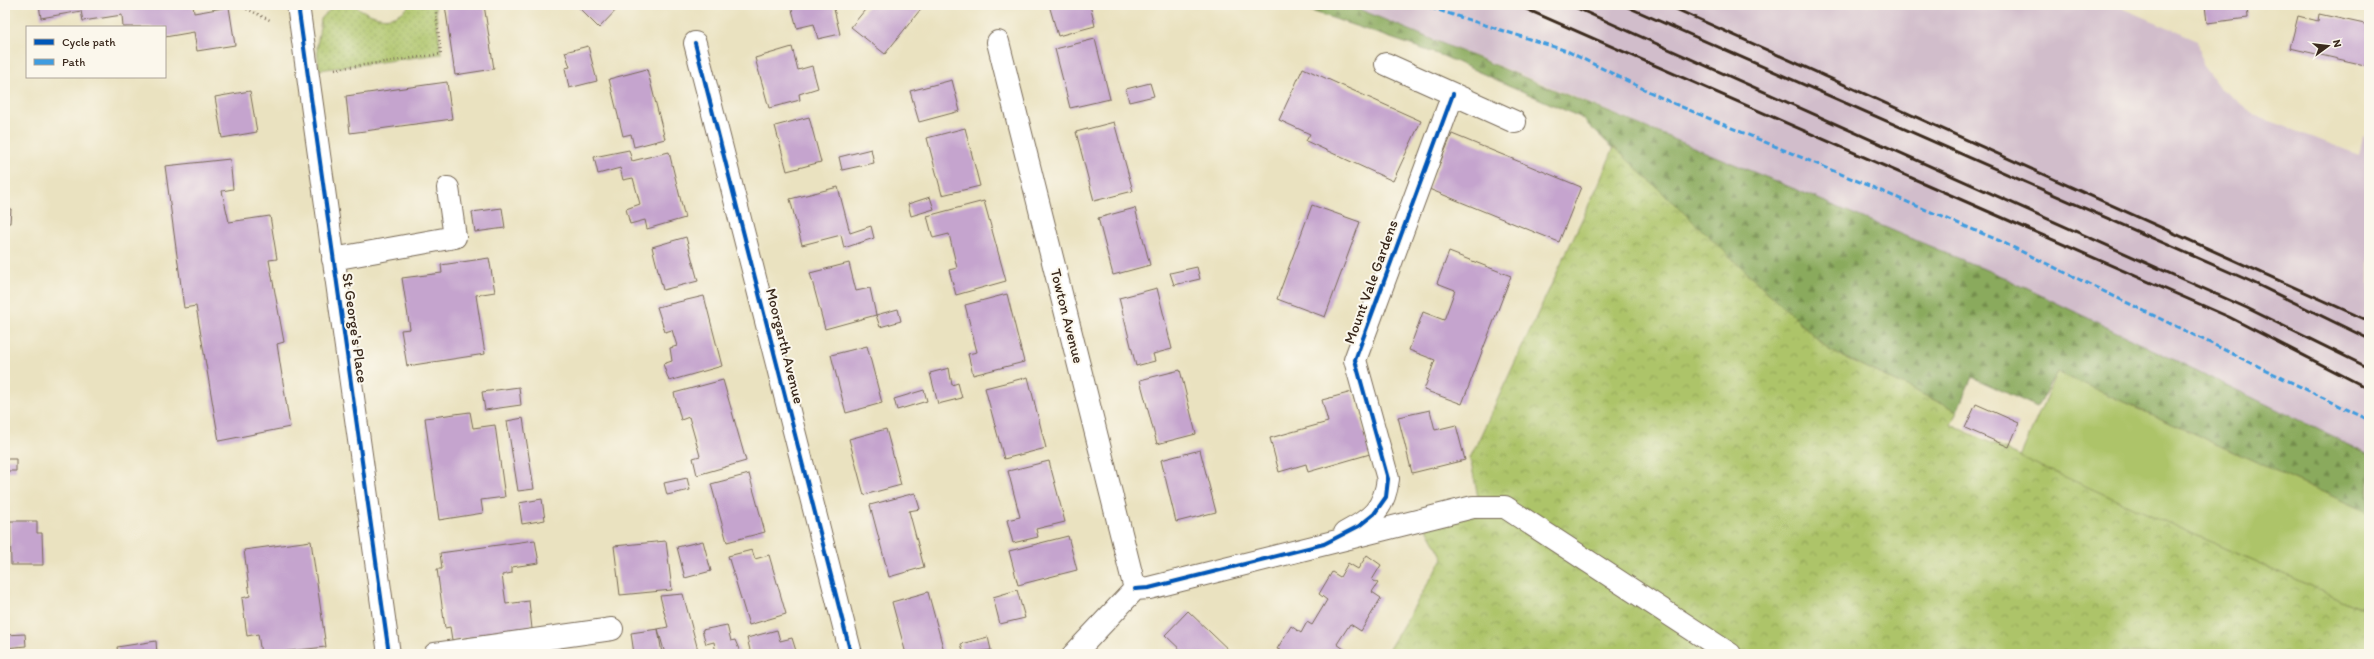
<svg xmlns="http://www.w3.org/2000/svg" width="2374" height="659" viewBox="0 0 2374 659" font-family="Itim,sans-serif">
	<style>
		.industrial { fill: #d1bdcb }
		.grass { fill: url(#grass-dots); stroke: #747744 }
		.forest { fill: url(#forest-firs); stroke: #626a3e }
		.park { fill: url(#park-crowns); stroke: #747744 }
		.pitch { fill: #adc469; stroke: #747744 }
		.building { fill: #c5a4ce }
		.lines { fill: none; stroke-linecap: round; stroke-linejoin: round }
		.minor-casing { stroke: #786a57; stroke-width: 24 }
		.path { stroke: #786a57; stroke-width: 2.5; stroke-dasharray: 1 3; stroke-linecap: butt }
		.minor { stroke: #fff; stroke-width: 22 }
		.rail { stroke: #3b2a1e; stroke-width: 3 }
		.quiet { stroke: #3f9ce0; stroke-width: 3; stroke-dasharray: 6 3; stroke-linecap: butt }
		.cycleway-casing { stroke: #fbf7ec; stroke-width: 6 }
		.cycleway { stroke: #0057b8; stroke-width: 4 }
		.labels { text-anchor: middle; stroke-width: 4; stroke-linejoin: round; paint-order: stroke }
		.street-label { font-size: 15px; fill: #3b2a1e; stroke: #fbf7ec }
	</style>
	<defs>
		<pattern id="grass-dots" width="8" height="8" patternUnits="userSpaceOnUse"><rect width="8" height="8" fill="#adc469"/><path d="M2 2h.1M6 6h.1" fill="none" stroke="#8e9f56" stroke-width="1.8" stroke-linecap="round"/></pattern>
		<pattern id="forest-firs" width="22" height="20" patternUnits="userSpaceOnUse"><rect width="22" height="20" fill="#8aaa5d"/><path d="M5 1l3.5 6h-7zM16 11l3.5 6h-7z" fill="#728b4c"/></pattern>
		<pattern id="park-crowns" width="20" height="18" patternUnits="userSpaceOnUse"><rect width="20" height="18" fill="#adc469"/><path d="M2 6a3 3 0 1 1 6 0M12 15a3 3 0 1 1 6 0" fill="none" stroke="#8e9f56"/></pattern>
	</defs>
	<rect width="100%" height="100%" fill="#fbf7ec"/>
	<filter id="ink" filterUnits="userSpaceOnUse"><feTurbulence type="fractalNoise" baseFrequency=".025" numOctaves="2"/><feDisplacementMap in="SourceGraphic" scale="8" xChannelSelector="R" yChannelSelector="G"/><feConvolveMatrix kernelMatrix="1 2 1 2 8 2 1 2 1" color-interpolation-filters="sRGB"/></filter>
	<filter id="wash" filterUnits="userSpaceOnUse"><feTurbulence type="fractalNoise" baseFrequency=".012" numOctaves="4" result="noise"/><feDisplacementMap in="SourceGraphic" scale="16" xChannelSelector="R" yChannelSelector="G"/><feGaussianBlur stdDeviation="0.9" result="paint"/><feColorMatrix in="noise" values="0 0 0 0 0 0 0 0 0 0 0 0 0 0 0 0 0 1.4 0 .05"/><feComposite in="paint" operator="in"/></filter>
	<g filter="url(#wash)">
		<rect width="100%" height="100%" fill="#eae2c0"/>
		<!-- industrial -->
		<path class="industrial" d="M1349 5H2115L2198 40 2202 65 2219 87 2255 115 2359 155 2363 136 2369 138V476L2003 277 1544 84Z"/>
		<!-- grass -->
		<path class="grass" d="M354 5C372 18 393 25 410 5H435L441 54 319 70 317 47 321 19 333 6Z"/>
		<!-- forest -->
		<path class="forest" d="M1294 5H1349L1785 185 2003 277 2369 454V513L2057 372 2037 407 1972 377 1957 411 1829 350 1580 117 1443 56Z
			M2369 589V612L2360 608Z"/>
		<!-- park -->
		<path class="park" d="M1614 147 1829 350 1957 411 1951 425 2369 612V654H1386L1443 558 1425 525 1481 512 1470 458 1599 183Z"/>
		<!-- pitch -->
		<path class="pitch" d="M2057 372 2369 513V589L2360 608 2020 457Z"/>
		<g id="blocks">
			<!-- building -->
			<path class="building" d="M39 5H193L194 13 229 7 235 45 197 51 194 32 165 37V27H123L122 15 83 21 81 11 41 18Z
				M445 5H484L494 69 455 75Z
				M576 5H621L599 28Z
				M797 5H833L840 34 818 39 814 24 797 28 791 6Z
				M869 5H924L885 54 851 27Z
				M1049 5H1090L1095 26 1058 36Z
				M2205 5H2247L2248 18 2207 23Z
				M2319 14 2369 25V66L2290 48 2298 16 2318 21Z
				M1095 39 1110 99 1070 108 1055 49Z
				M588 46 597 81 569 88 565 68 570 67 565 52Z
				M792 47 798 70 812 66 818 88 799 94 800 100 769 108 755 58Z
				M1303 68 1421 121 1393 181 1306 141 1310 134 1279 120Z
				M647 69 665 139 634 147 631 134 623 136 609 79Z
				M952 80 960 111 919 122 910 91Z
				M447 82 452 119 350 133 346 96Z
				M1150 83 1154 96 1129 102 1126 89Z
				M250 91 257 132 222 138 215 97Z
				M809 117 821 162 787 171 775 126Z
				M1114 122 1133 191 1094 201 1076 132Z
				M965 128 980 186 942 195 927 138Z
				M1452 134 1581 187 1559 242 1429 189Z
				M871 149 874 163 842 170 839 157Z
				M629 150 632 161 669 152 685 218 647 229 645 220 630 224 626 209 640 204 633 178 623 180 620 168 598 174 594 157Z
				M230 159 233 189 222 191 229 222 270 216 277 259 269 260 284 342 277 344 290 427 219 441 196 306 184 308 165 166Z
				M838 187 850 233 871 226 874 238 844 248 841 235 802 245 790 199Z
				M930 197 934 209 911 216 908 204Z
				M984 201 1006 281 956 295 949 270 957 268 949 234 933 238 927 216Z
				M1312 205 1360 222 1325 317 1277 299Z
				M502 208 505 228 475 232 472 212Z
				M1135 208 1150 265 1113 275 1098 218Z
				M5 209H11L10 223H5Z
				M686 237 698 281 663 290 652 247Z
				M1449 252 1511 276 1462 404 1424 390 1435 360 1409 350 1423 312 1444 320 1455 290 1437 283Z
				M489 258 495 292 476 295 485 354 407 366 401 330 410 329 402 278 442 273 441 265Z
				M849 263 856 291 870 288 876 315 825 329 810 273Z
				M1197 267 1200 279 1174 285 1170 273Z
				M1157 288 1172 349 1153 354 1155 361 1136 366 1119 298Z
				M1007 294 1024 362 973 375 968 354 977 352 965 305Z
				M704 296 722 366 669 381 663 364 672 361 670 348 677 346 672 330 665 332 657 307Z
				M898 309 901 321 880 327 876 315Z
				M867 346 882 403 846 413 831 355Z
				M949 368 952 385 958 383 962 398 938 404 930 373Z
				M1180 370 1196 434 1157 444 1140 380Z
				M1028 377 1046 448 1004 459 985 388Z
				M723 380 746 461 697 475 693 458 700 456 689 417 681 420 674 393Z
				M519 387 521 405 485 410 482 392Z
				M924 390 927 401 897 410 894 399Z
				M1352 392 1370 454 1308 472 1306 464 1279 472 1270 438 1328 422 1322 400Z
				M1976 404 2019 423 2009 447 1965 428Z
				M1430 410 1435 430 1456 425 1465 460 1412 473 1398 417Z
				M470 412 473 428 495 425 505 497 481 500 483 513 439 520 425 418Z
				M523 418 534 489 518 491 507 421Z
				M886 429 901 485 864 495 849 439Z
				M1200 450 1216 512 1176 522 1161 460Z
				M5 459H16V471H5Z
				M1049 461 1065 522 1036 529 1038 537 1013 543 1007 520 1020 517 1008 471Z
				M749 474 765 532 727 542 711 484Z
				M687 478 690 490 667 495 664 483Z
				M915 493 920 509 909 511 924 567 889 577 870 505Z
				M542 499 545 520 522 524 519 503Z
				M10 521H37V533H42L43 565H11Z
				M1068 536 1077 570 1018 585 1009 551Z
				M535 540 539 563 512 567V573L502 575 506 604 529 601 532 629 452 640 450 627 445 628 437 569H442L440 553Z
				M311 541 326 647 261 654 258 634 247 636 242 598 250 596 244 550Z
				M666 541 672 590 620 595 614 546Z
				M703 541 711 571 685 578 677 547Z
				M752 550 755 559 769 555 786 614 749 625 728 556Z
				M1367 555 1381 565 1372 580 1378 583 1372 592 1381 598 1361 631 1350 624 1337 644 1348 652 1347 654H1278L1280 650 1277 649 1291 626 1301 633 1307 622 1312 625 1327 600 1319 594 1332 572 1340 577 1348 563 1358 569Z
				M1017 590 1025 618 1000 624 993 597Z
				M928 592 944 651 933 654H906L892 602Z
				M683 594 699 654H665L658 629 662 654H634L631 633 658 629 668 627 660 596Z
				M1188 611 1233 654H1185L1165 635Z
				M727 625 731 641 735 640 741 654H716L714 642 706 644 702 630Z
				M777 630 780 641 792 638 797 654H751L747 638Z
				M25 634 26 646 5 648V635Z
				M988 637 991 650 964 654 961 644Z
				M156 641 157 654H118L117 647Z"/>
		</g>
	</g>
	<g filter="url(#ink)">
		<use href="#blocks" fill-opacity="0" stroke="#786a57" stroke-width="1"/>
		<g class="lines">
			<defs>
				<path id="minor" d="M298 5 389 654
					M998 42 1135 589
					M695 43 851 654
					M1386 64 1515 122
					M333 259 455 237 448 188
					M1345 533C1371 519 1384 510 1388 479L1355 360 1453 94
					M1135 589 1149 588 1473 507H1505L1730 654
					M435 654 612 629
					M1074 654 1135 589"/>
			</defs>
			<!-- minor casing -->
			<use href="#minor" class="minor-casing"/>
			<!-- path -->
			<path class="path" d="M246 5 247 9 272 21
				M335 69 441 54 435 5"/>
			<!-- minor -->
			<use href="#minor" class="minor"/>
			<!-- rail -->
			<path class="rail" d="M1517 5 2229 317 2369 389
				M1570 5 2247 308 2369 368
				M1623 5 2250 281 2369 339
				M1667 5 2369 321"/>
			<!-- quiet -->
			<path class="quiet" d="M1422 5 1567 51 1670 102 2000 241 2369 420"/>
			<defs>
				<path id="cycleway" d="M298 5 389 654
					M695 43 851 654
					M1135 589 1149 588 1324 544 1359 526 1374 514 1386 497 1388 479 1355 360 1453 94"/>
			</defs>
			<!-- cycleway casing -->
			<use href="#cycleway" class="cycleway-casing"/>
			<!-- cycleway -->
			<use href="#cycleway" class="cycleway"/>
		</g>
	</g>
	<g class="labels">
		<!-- street labels -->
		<g class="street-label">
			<text transform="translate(1371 282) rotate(-70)" y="5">Mount Vale Gardens</text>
			<text transform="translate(1067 316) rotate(76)" y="5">Towton Avenue</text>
			<text transform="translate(355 328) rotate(82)" y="5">St George's Place</text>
			<text transform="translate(785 346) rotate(76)" y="5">Moorgarth Avenue</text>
		</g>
	</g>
	<!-- margin -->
	<rect width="2374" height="659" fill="none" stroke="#fbf7ec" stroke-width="20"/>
	<!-- legend -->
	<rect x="26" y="26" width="140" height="52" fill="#fbf7ec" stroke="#aea59a"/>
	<rect x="34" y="39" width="20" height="6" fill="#0057b8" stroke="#aea59a"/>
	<text x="62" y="46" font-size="12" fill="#3b2a1e">Cycle path</text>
	<rect x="34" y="59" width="20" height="6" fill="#3f9ce0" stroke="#aea59a"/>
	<text x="62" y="66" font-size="12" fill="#3b2a1e">Path</text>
	<!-- north arrow -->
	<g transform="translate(2328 46) rotate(75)" stroke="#fbf7ec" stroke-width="3" paint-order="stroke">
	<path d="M0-3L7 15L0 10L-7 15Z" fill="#3b2a1e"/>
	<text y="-6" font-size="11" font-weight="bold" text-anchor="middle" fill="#3b2a1e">N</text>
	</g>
</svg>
